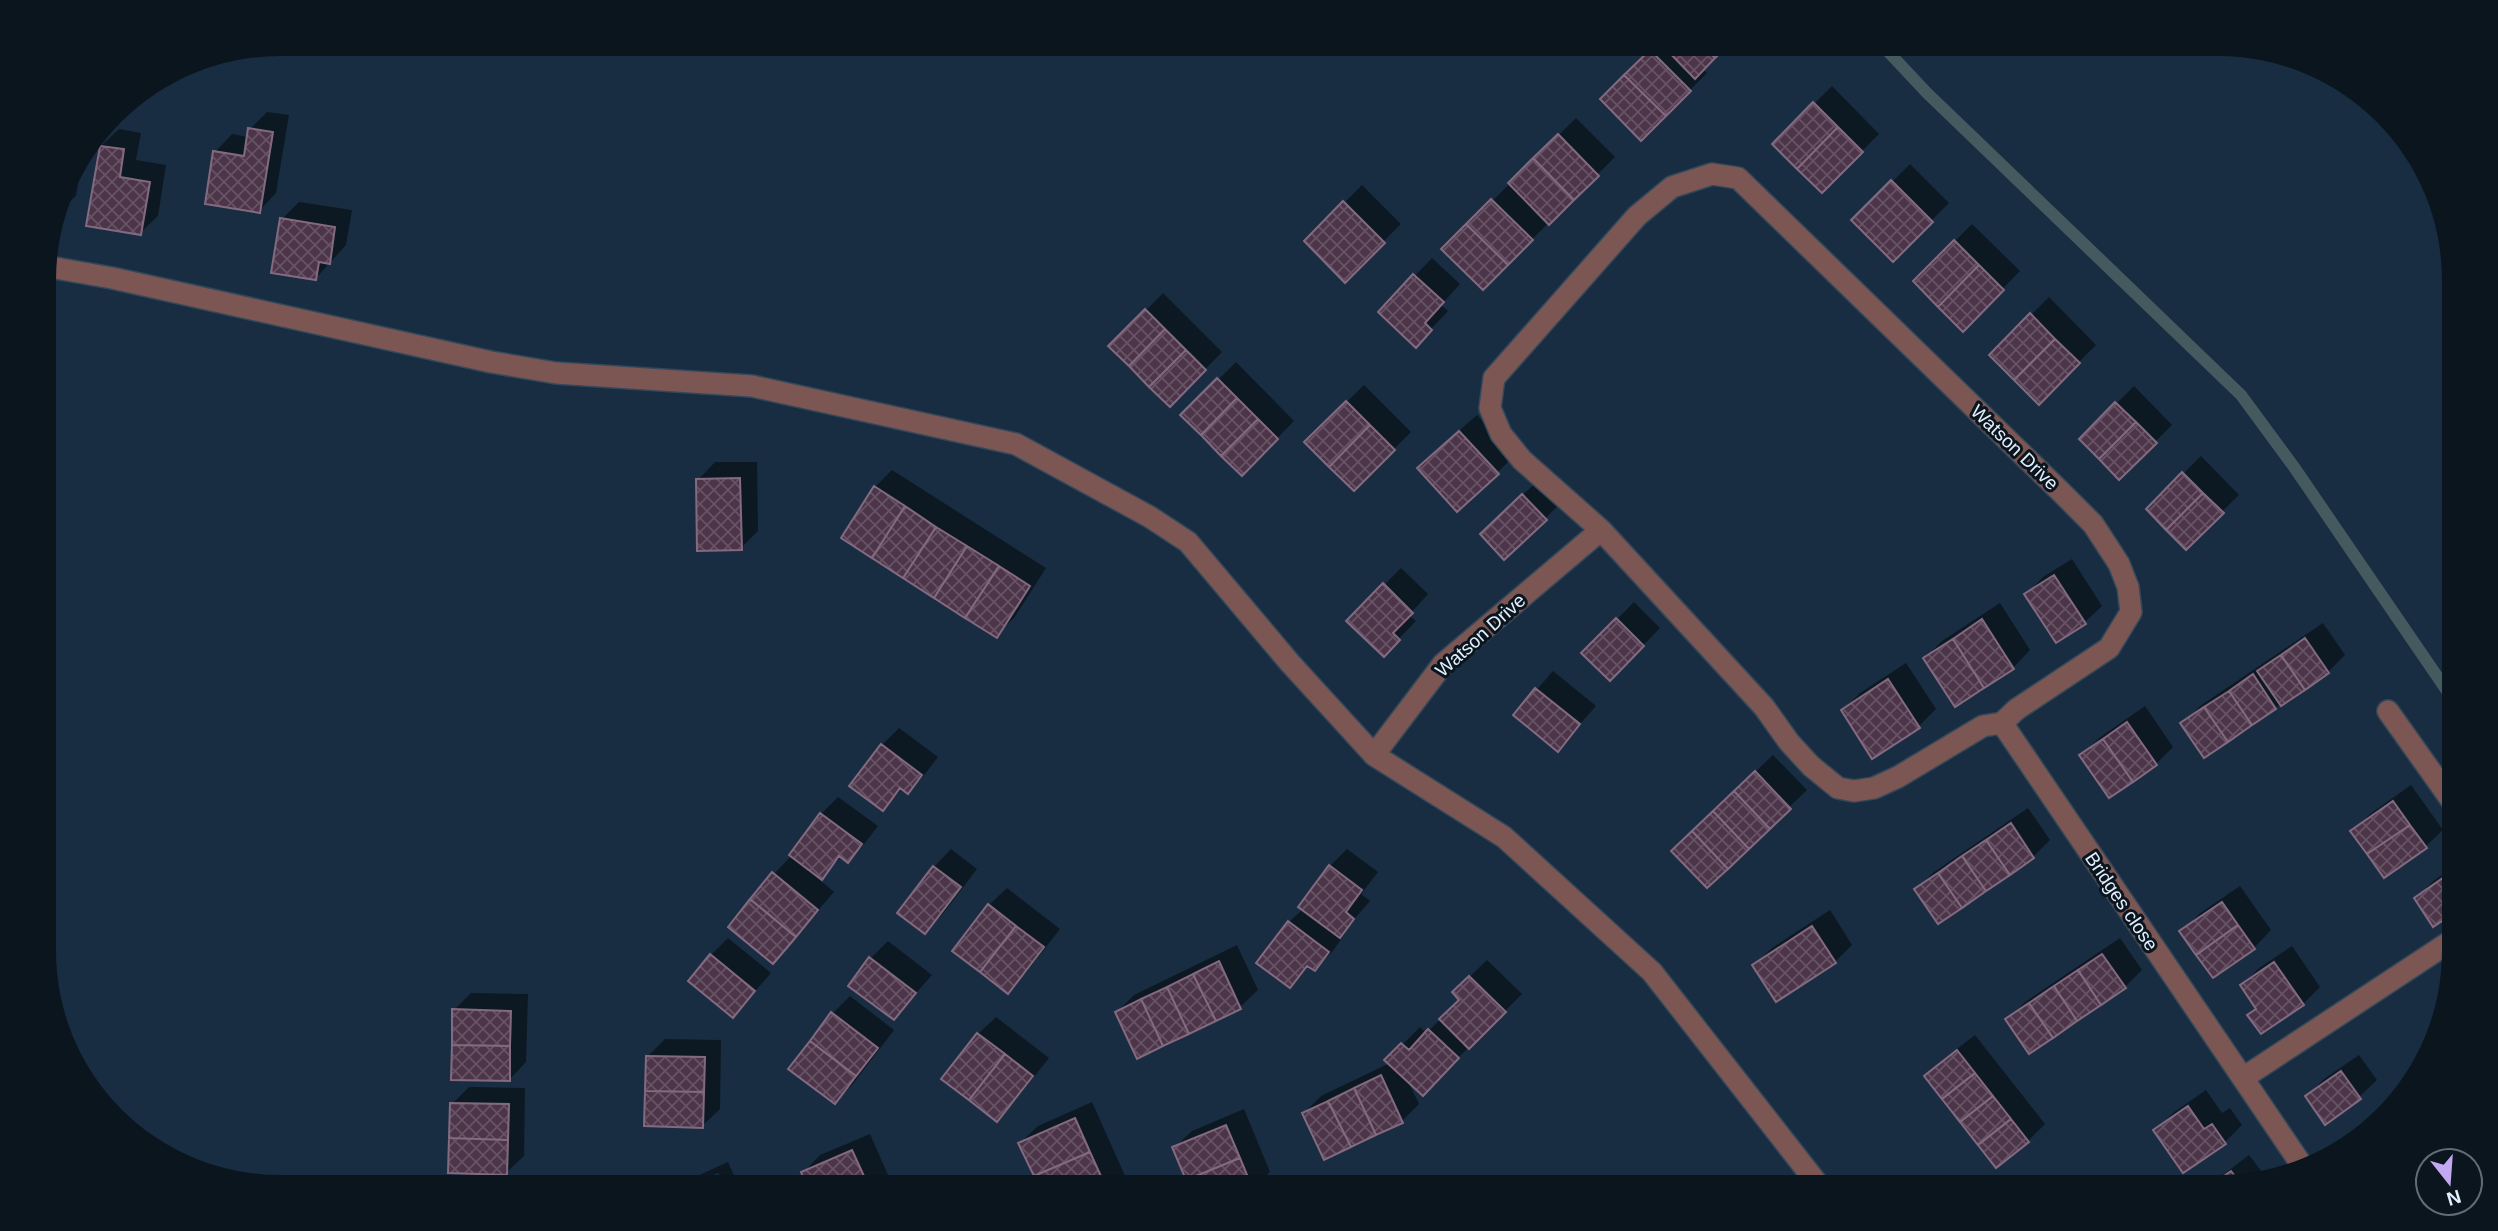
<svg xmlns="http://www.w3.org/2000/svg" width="2498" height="1231" viewBox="0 0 2498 1231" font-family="Helvetica,sans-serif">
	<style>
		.shadow { fill: #0007 }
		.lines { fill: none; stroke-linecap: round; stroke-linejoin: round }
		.stream { stroke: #445a5f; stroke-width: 12 }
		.building { fill: url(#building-cross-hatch); stroke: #846a80; stroke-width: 2 }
		.lane-casing { stroke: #34485b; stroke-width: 24 }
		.street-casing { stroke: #34485b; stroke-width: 24 }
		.lane { stroke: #7c5652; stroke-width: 21 }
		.street { stroke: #7c5652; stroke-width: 21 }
		.labels { text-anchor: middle; stroke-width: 6; stroke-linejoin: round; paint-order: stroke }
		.street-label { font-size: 19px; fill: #e2effd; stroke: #0b151e }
	</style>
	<defs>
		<pattern id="building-cross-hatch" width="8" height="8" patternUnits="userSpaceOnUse" patternTransform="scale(1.75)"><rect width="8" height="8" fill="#4c3549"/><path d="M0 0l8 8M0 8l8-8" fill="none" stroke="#665364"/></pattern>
	</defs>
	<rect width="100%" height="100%" fill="#182d41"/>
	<!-- shadow -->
	<path class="shadow" d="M1658 44H1728L1702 69 1707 73 1641 139 1602 99Z
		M1832 86 1879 134 1822 191 1774 144Z
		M267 112 289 115 276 193 259 211 215 152 232 134 248 137 250 129Z
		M1576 118 1615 157 1483 288 1444 249Z
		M119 129 141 133 136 160 166 165 158 216 140 233 101 146Z
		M83 156 76 196 58 213 68 175Z
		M1910 164 1949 203 1893 259 1854 220Z
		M1362 185 1401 224 1345 280 1306 241Z
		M299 202 352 210 346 245 316 278 282 219Z
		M1972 224 2020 271 1963 329 1915 281Z
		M1432 258 1460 284 1441 305 1448 311 1416 345 1380 312Z
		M1163 293 1222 352 1170 405 1111 346Z
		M2049 297 2096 345 2039 402 1991 355Z
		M1236 362 1294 421 1242 474 1183 415Z
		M1364 385 1411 432 1354 489 1306 442Z
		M2134 386 2172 425 2119 478 2081 439Z
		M1477 415 1514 456 1497 473 1436 451Z
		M2201 456 2239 495 2186 547 2148 509Z
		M715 462H757L758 531 741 548 698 480Z
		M892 470 1046 568 1014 618 996 635 875 487Z
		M1541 478 1562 501 1545 519 1499 517Z
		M2072 559 2102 606 2084 623 2026 595 2043 577Z
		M1401 568 1428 594 1409 615 1416 621 1384 654 1349 621Z
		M1634 602 1660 628 1610 679 1584 653Z
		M2000 603 2030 650 2013 668 1925 658 1942 641Z
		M2323 623 2345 655 2328 672 2204 756 2183 724 2200 706Z
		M1906 663 1936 709 1919 726 1843 710 1860 693Z
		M1553 671 1596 706 1558 749 1515 715Z
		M2145 706 2173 747 2156 764 2082 755 2099 738Z
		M899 728 938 757 925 774 908 792 903 788 883 808 882 745Z
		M1773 755 1807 790 1707 886 1690 834Z
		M2411 785 2443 830 2425 847 2353 831 2370 814Z
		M838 797 878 826 865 843 847 861 842 856 822 877 816 873 814 875 834 892 773 962 774 874 792 855 821 814Z
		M2028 808 2050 840 2033 857 1916 889 1934 872Z
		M951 849 977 869 942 915 925 932 899 912 934 867Z
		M1347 849 1378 872 1361 894 1370 901 1343 932 1345 934 1332 952 1315 969 1309 965 1290 986 1289 922 1303 909 1330 866Z
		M2454 867V911L2434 924 2416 898 2433 881Z
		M2240 886 2271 930 2254 948 2213 976 2182 932 2199 914Z
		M1007 888 1060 929 1025 974 1008 991 989 905Z
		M1830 910 1852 945 1835 962 1754 965 1772 948Z
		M728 938 771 973 733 1016 711 955Z
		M2120 938 2142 970 2125 987 2008 1019 2025 1002Z
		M888 941 932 975 894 1018 871 958Z
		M1237 945 1258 990 1240 1007 1138 1057 1117 1012 1134 995Z
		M2292 946 2320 987 2303 1004 2249 1015 2257 1007 2242 985 2259 968Z
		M1487 960 1522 994 1440 1076 1407 1079 1419 1104 1402 1121 1304 1113 1321 1096 1390 1063 1387 1060 1420 1027 1426 1033 1461 1000 1454 992Z
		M471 993 528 994 526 1062 509 1080 454 1010Z
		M850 996 894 1030 852 1085 835 1102 832 1014Z
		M996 1017 1049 1058 1014 1102 997 1120 943 1079 978 1034Z
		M1975 1035 2045 1124 2028 1141 1996 1166 1926 1076 1944 1059Z
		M665 1039 721 1040 720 1109 702 1126 648 1056Z
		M2359 1055 2377 1080 2359 1097 2307 1096 2324 1079Z
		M469 1087 525 1088 524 1156 506 1173 452 1104Z
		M2206 1090 2222 1113 2230 1108 2242 1125 2225 1142 2155 1130 2173 1113Z
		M1092 1102 1130 1187H1040L1020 1143 1038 1126Z
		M1244 1109 1270 1172 1254 1187H1191L1174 1148 1192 1131Z
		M870 1134 892 1184 889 1187H809L803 1173 820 1155Z
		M2249 1155 2265 1176 2233 1187H2207Z
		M728 1162 739 1187H694L720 1176 718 1173 685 1187H673Z"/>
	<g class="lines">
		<!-- stream -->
		<path class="stream" d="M1881 44 1927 93 2241 395 2294 467 2454 701"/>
	</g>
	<!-- building -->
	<path class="building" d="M1372 44H1392L1386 53Z
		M1661 44H1701L1715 58 1695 79Z
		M1701 44H1730L1715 58Z
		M1650 50 1691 91 1666 116 1624 75Z
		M1624 75 1666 116 1641 141 1600 99Z
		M1813 102 1838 127 1797 169 1772 144Z
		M1838 127 1863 152 1822 193 1797 169Z
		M248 128 273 132 260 213 205 204 213 151 244 156Z
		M1558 134 1599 176 1574 200 1533 158Z
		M100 146 124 149 120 177 150 182 141 235 86 226Z
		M1533 158 1574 200 1549 225 1508 183Z
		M1891 180 1933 222 1893 262 1851 220Z
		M1491 199 1533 240 1508 265 1466 224Z
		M1343 201 1385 243 1345 283 1304 241Z
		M280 218 335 227 330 264 319 262 316 280 271 273Z
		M1466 224 1508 265 1483 290 1441 249Z
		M1954 240 1979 265 1938 307 1913 281Z
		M1979 265 2004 290 1963 332 1938 307Z
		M1413 274 1444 302 1425 323 1432 330 1416 348 1378 312Z
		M1145 309 1165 329 1129 366 1108 346Z
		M2030 313 2055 339 2014 380 1989 355Z
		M1165 329 1186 350 1149 387 1129 366Z
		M2055 339 2080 363 2039 405 2014 380Z
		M1186 350 1206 370 1170 407 1149 387Z
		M1217 378 1237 398 1201 435 1180 415Z
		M1237 398 1258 419 1221 456 1201 435Z
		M1346 401 1370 425 1329 467 1304 442Z
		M2115 402 2136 422 2099 459 2079 439Z
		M1258 419 1278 439 1242 476 1221 456Z
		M2136 422 2157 443 2119 480 2099 459Z
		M1370 425 1395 450 1354 491 1329 467Z
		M1459 431 1499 474 1457 512 1417 468Z
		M2182 472 2203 493 2166 530 2146 509Z
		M740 478 742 550 697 551 696 479Z
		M874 486 905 506 872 558 841 538Z
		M2203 493 2224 513 2186 550 2166 530Z
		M1522 494 1547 520 1504 560 1480 534Z
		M905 506 936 527 903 578 872 558Z
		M936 527 967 546 934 598 903 578Z
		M967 546 999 566 965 618 934 598Z
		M999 566 1030 586 997 638 965 618Z
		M2054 575 2086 624 2056 643 2024 594Z
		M1383 583 1413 613 1393 633 1400 640 1384 657 1346 621Z
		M1616 618 1644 646 1610 681 1581 653Z
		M1982 619 2014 669 1984 688 1953 639Z
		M2305 638 2329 673 2305 690 2281 655Z
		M1953 639 1984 688 1955 707 1923 658Z
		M2281 655 2305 690 2281 706 2257 671Z
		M2253 674 2276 709 2252 725 2229 691Z
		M1888 679 1920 728 1872 759 1841 710Z
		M1535 688 1580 724 1558 752 1513 715Z
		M2229 691 2252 725 2228 742 2204 707Z
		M2204 707 2228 742 2204 758 2180 723Z
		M2127 722 2157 765 2133 782 2103 739Z
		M2103 739 2133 782 2109 798 2079 755Z
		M881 744 922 775 908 794 900 788 883 811 849 786Z
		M1755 771 1791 809 1770 829 1734 791Z
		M1734 791 1770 829 1749 849 1713 811Z
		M2393 801 2410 825 2367 854 2350 831Z
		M1713 811 1749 849 1728 869 1692 831Z
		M820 813 862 844 848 863 839 856 822 880 789 855Z
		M2011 823 2034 858 2010 875 1986 840Z
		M2410 825 2427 848 2384 878 2367 854Z
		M1692 831 1728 869 1707 888 1671 851Z
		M1986 840 2010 875 1986 891 1962 856Z
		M1962 856 1986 891 1962 908 1938 873Z
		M1329 865 1362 890 1346 912 1354 919 1340 938 1298 907Z
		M933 866 961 887 925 934 897 913Z
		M772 872 818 910 796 937 750 899Z
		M1938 873 1962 908 1938 924 1914 889Z
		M2450 873 2454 879V913L2433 927 2414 898Z
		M750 899 796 937 773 964 728 927Z
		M2222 902 2238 925 2196 955 2179 931Z
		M988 904 1016 926 980 972 952 951Z
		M1288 921 1329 952 1315 971 1307 966 1290 988 1256 963Z
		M2238 925 2255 949 2213 978 2196 955Z
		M1016 926 1044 947 1008 994 980 972Z
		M1812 926 1836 963 1776 1002 1752 965Z
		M710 954 755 991 733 1018 688 981Z
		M2102 954 2126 988 2101 1005 2078 970Z
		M869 957 916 993 894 1020 848 986Z
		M1219 961 1241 1009 1216 1021 1193 974Z
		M2274 962 2304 1005 2261 1034 2247 1015 2256 1009 2240 985Z
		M2078 970 2101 1005 2077 1021 2054 986Z
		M1193 974 1216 1021 1189 1034 1167 987Z
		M1469 976 1506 1012 1469 1049 1439 1019 1459 1000 1452 992Z
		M2054 986 2077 1021 2053 1038 2029 1003Z
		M1167 987 1189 1034 1163 1046 1141 999Z
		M1141 999 1163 1046 1137 1059 1115 1012Z
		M2029 1003 2053 1038 2029 1054 2005 1019Z
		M452 1009 511 1011 510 1046 452 1045Z
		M831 1012 878 1048 856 1076 810 1041Z
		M1428 1029 1459 1058 1423 1096 1384 1060 1401 1043 1409 1050Z
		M977 1033 1005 1054 969 1100 941 1079Z
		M810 1041 856 1076 835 1104 788 1069Z
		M452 1045 510 1046V1081L451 1080Z
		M1957 1050 1975 1073 1942 1099 1924 1076Z
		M1005 1054 1033 1076 997 1122 969 1100Z
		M646 1056 705 1057 704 1092 645 1091Z
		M2341 1071 2361 1099 2325 1125 2305 1096Z
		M1975 1073 1993 1096 1960 1122 1942 1099Z
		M1381 1075 1403 1123 1376 1135 1354 1088Z
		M1354 1088 1376 1135 1351 1147 1328 1101Z
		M645 1091 704 1092 703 1128 644 1126Z
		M1993 1096 2011 1119 1978 1145 1960 1122Z
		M1328 1101 1351 1147 1324 1160 1302 1113Z
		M450 1103 509 1104 508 1140 449 1138Z
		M2188 1106 2204 1129 2212 1124 2226 1144 2183 1173 2153 1130Z
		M1075 1118 1090 1152 1034 1176 1018 1143Z
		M2011 1119 2029 1142 1996 1168 1978 1145Z
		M1226 1125 1240 1158 1186 1180 1172 1147Z
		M449 1138 508 1140 507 1175 448 1173Z
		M852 1150 869 1187H807L801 1172Z
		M1090 1152 1105 1185 1038 1187 1034 1176Z
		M1240 1158 1252 1187H1189L1186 1180Z
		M2231 1171 2241 1184 2233 1187H2208Z
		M711 1178 715 1187H689Z"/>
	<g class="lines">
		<defs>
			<path id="lane" d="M44 266 112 278 491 362 556 373 752 386 1016 444 1150 517 1188 542 1290 663 1374 755 1504 837 1652 972 1820 1187"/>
			<path id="street" d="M1712 174 1738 178 2060 491 2093 524 2119 564 2128 587 2131 612 2109 648 2017 709 2002 723 1983 726 1898 777 1874 788 1854 791 1838 788 1811 766 1789 742 1764 707 1601 530 1522 460 1501 434 1490 408 1494 378 1637 216 1672 187Z
				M2388 711 2454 804
				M2002 723 2301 1164
				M1374 755 1443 664 1601 530
				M2243 1078 2454 939"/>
		</defs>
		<!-- lane casing -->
		<use href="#lane" class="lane-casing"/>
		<!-- street casing -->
		<use href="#street" class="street-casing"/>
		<!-- lane -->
		<use href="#lane" class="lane"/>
		<!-- street -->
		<use href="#street" class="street"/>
	</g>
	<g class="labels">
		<!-- street labels -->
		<g class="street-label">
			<text transform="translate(2015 447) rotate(44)" y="7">Watson Drive</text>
			<text transform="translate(1480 635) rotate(-42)" y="7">Watson Drive</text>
			<text transform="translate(2122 901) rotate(56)" y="7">Bridges close</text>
		</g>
	</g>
	<!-- crop -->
	<path d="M0 0H2498V1231H0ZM280 56H2218A224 224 0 0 1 2442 280V951A224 224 0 0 1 2218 1175H280A224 224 0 0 1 56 951V280A224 224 0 0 1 280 56Z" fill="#0b151e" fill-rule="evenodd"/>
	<!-- north arrow -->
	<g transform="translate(2449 1182) rotate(163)"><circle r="33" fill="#0b151e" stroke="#616c77" stroke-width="2"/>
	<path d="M0-5L12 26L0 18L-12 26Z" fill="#c3a7f2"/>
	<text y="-10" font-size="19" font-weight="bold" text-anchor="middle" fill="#e2effd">N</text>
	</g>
</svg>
